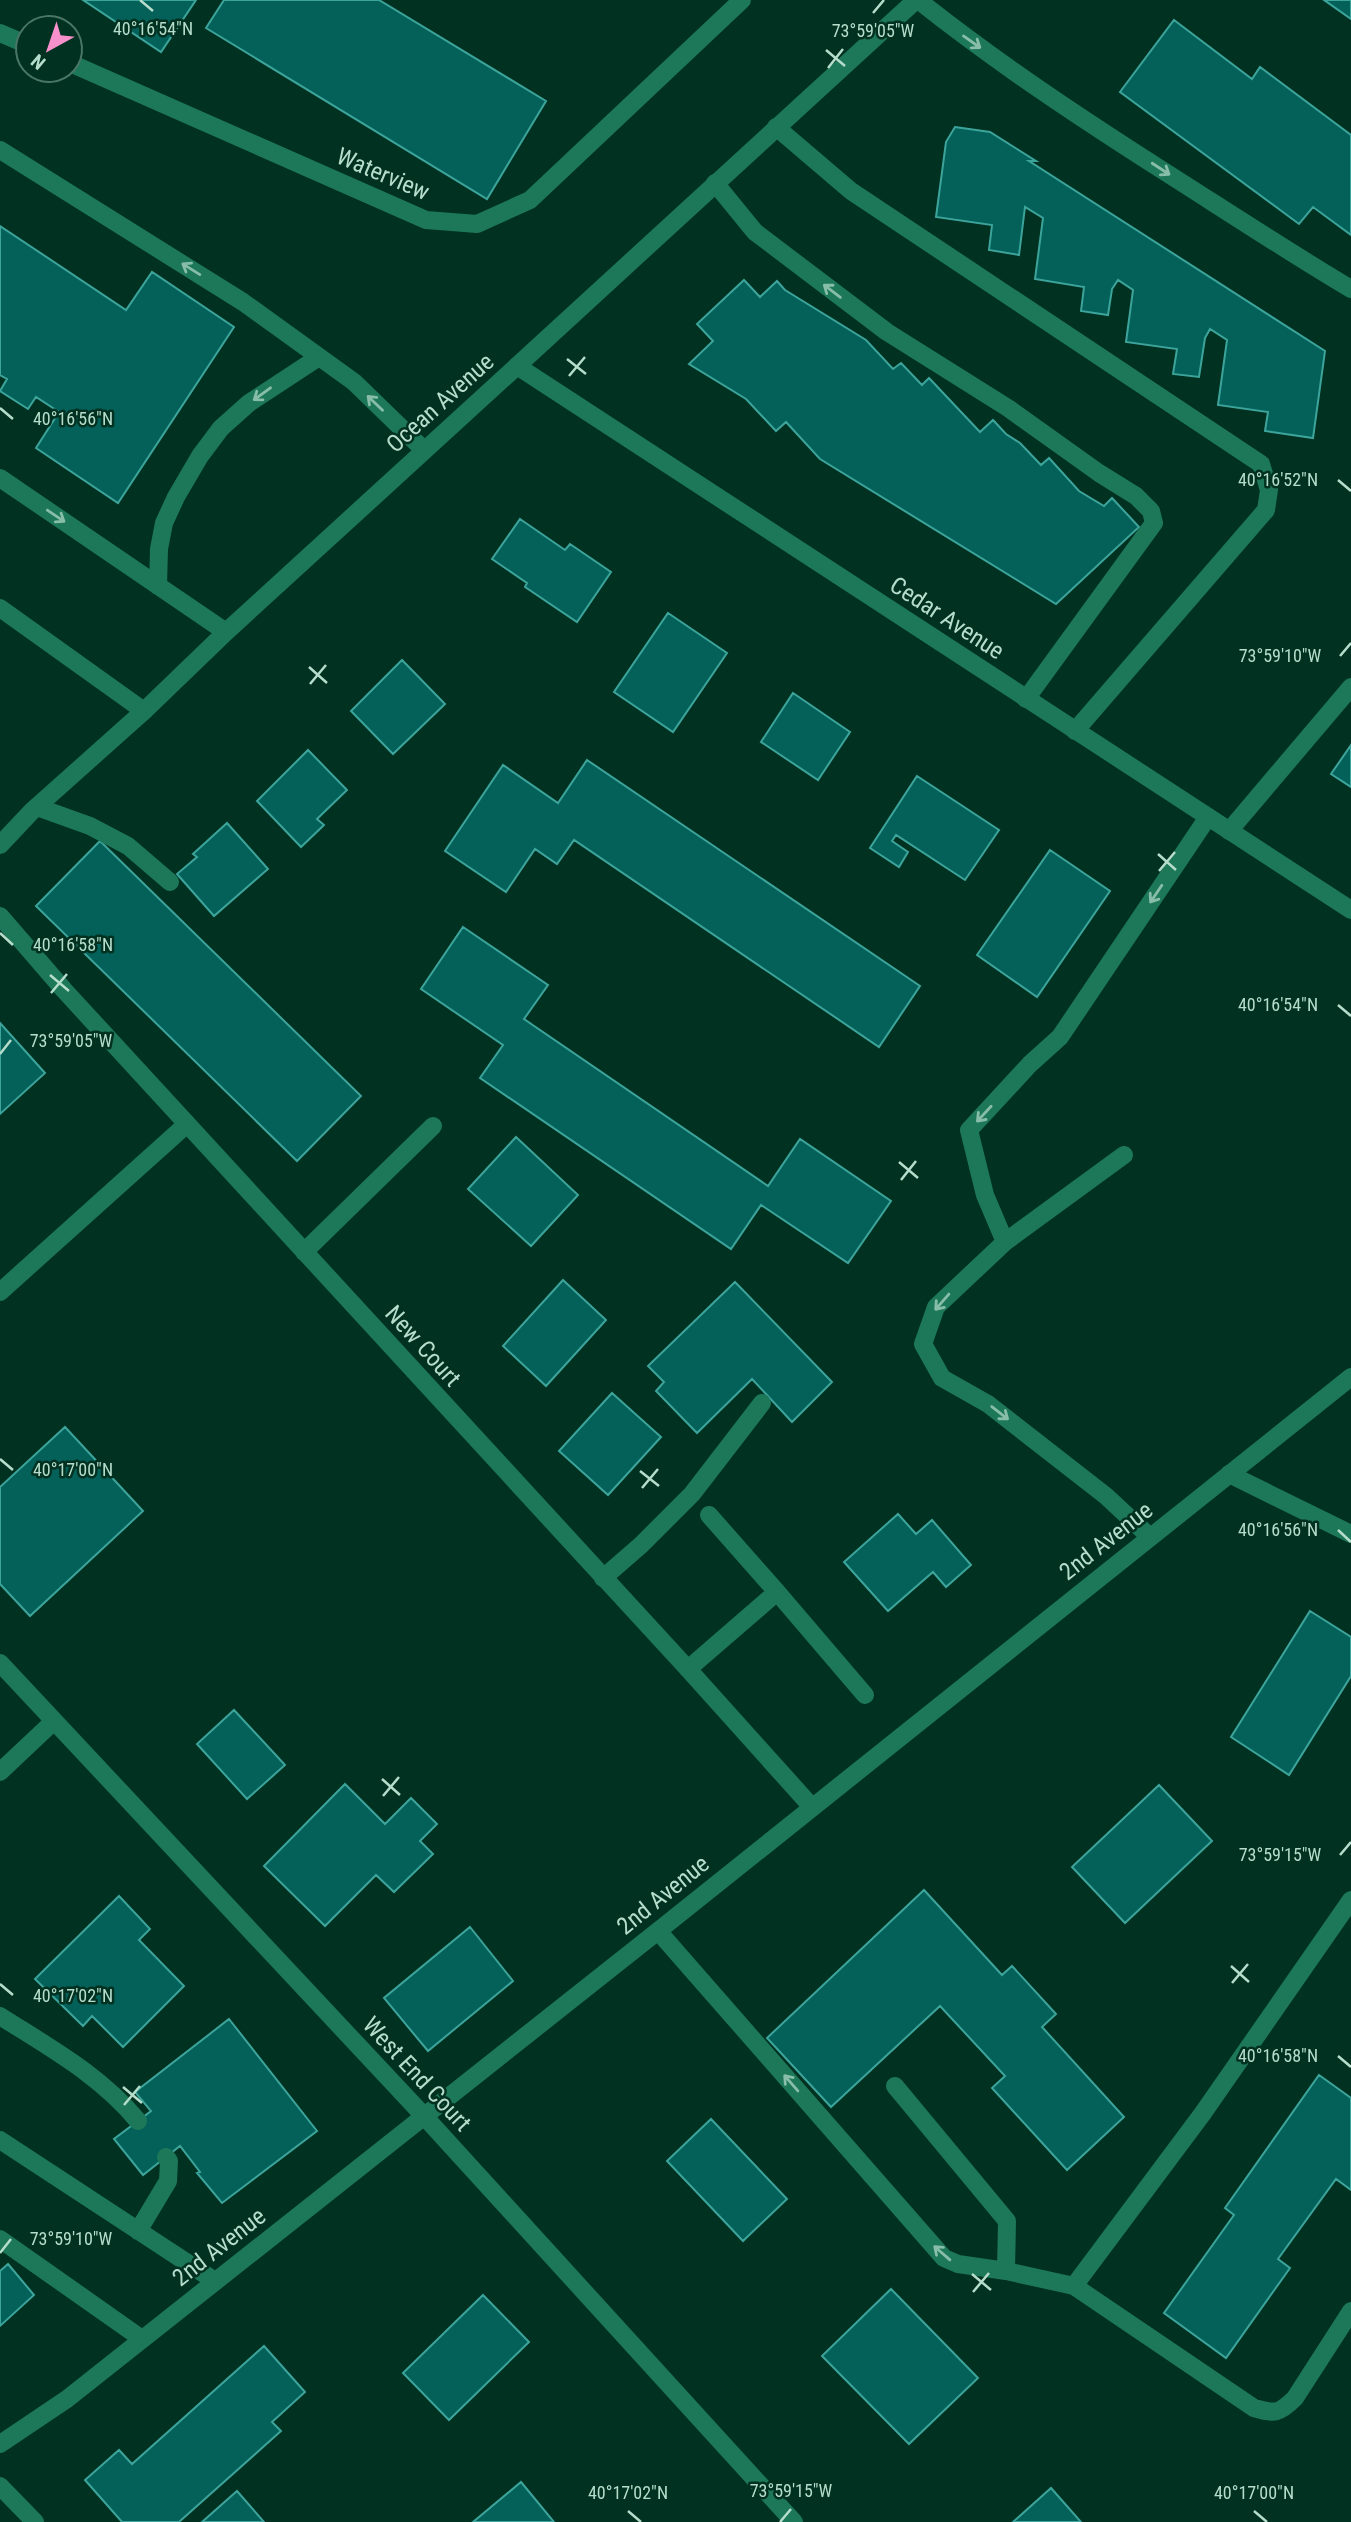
<svg xmlns="http://www.w3.org/2000/svg" width="1351" height="2522" viewBox="0 0 1351 2522" font-family="'Roboto Condensed',sans-serif">
	<style>
		.building { fill: #04615a; stroke: #3ca49a; stroke-width: 2 }
		.lines { fill: none; stroke-linecap: round; stroke-linejoin: round }
		.service { stroke: #1d7759; stroke-width: 18 }
		.minor { stroke: #1d7759; stroke-width: 18 }
		.tertiary { stroke: #1d7759; stroke-width: 18 }
		.secondary { stroke: #1d7759; stroke-width: 18 }
		.oneway { stroke: #88bea9 }
		.ticks { fill: none; stroke: #b6ddcb; stroke-width: 2.5 }
		.labels { text-anchor: middle; stroke-width: 5; stroke-linejoin: round; paint-order: stroke }
		.street-label { font-size: 24px; fill: #b6ddcb; stroke: #003121 }
		.ticks-label { font-size: 18px; text-anchor: middle; fill: #b6ddcb; stroke: #003121; stroke-width: 5; stroke-linejoin: round; paint-order: stroke }
	</style>
	<rect width="100%" height="100%" fill="#003121"/>
	<!-- building -->
	<path class="building" d="M83 0H196L161 52Z
		M224 0H379L546 101 487 199 206 28Z
		M1324 0H1351V19Z
		M1174 20 1252 79 1260 67 1351 135V235L1313 207 1299 224 1120 92Z
		M955 127 990 132 1036 161H1029L1325 351 1313 438 1265 431 1268 412 1218 405 1227 340 1210 329 1205 338 1199 377 1173 374 1177 349 1126 342 1133 290 1118 280 1112 289 1108 315 1081 311 1084 287 1035 279 1043 218 1025 207 1019 255 989 250 992 225 936 217 946 142Z
		M0 226 126 310 152 272 234 327 118 503 36 448 59 412 36 397 28 409 0 391 7 379 0 375Z
		M744 280 760 297 777 281 785 290 866 340 893 369 901 363 922 385 929 378 980 432 993 420 1006 434 1020 443 1041 465 1049 458 1079 491 1104 506 1112 498 1139 527 1056 604 820 459 786 422 776 431 746 399 689 364 713 341 697 324Z
		M520 519 565 550 570 544 611 572 577 622 525 587 527 583 492 559Z
		M668 613 727 653 673 732 614 692Z
		M402 660 445 704 393 754 351 711Z
		M793 693 850 732 818 780 761 742Z
		M1351 745V787L1331 774Z
		M308 750 347 790 317 819 324 825 301 847 257 801Z
		M587 760 920 986 879 1047 574 840 557 864 535 849 506 892 445 851 503 765 558 803Z
		M917 776 999 830 965 880 896 835 892 841 908 852 899 867 870 848Z
		M227 823 268 869 214 916 177 874 197 857 193 854Z
		M100 841 361 1096 297 1161 36 906Z
		M1050 850 1110 891 1037 997 977 955Z
		M463 927 548 985 524 1019 768 1186 800 1139 891 1201 848 1263 761 1205 731 1249 480 1078 503 1045 421 989Z
		M0 1023 45 1073 0 1114Z
		M516 1137 578 1195 531 1246 468 1189Z
		M563 1280 606 1320 546 1386 503 1346Z
		M735 1282 832 1382 792 1422 752 1379 697 1433 656 1391 664 1382 648 1366Z
		M612 1393 661 1437 608 1495 559 1451Z
		M65 1427 143 1511 30 1616 0 1584V1487Z
		M898 1514 916 1534 932 1520 971 1565 946 1587 933 1572 888 1611 844 1562Z
		M1310 1611 1351 1637V1676L1289 1775 1231 1737Z
		M234 1710 285 1765 247 1799 197 1744Z
		M345 1784 385 1824 411 1798 437 1824 420 1841 433 1854 394 1892 376 1875 325 1926 264 1866Z
		M1159 1785 1212 1841 1125 1923 1072 1867Z
		M924 1890 1002 1975 1012 1966 1056 2014 1042 2027 1124 2117 1067 2170 992 2088 1005 2076 940 2006 831 2107 767 2038Z
		M119 1896 150 1929 139 1940 184 1986 123 2047 92 2016 83 2026 35 1979Z
		M470 1927 513 1981 428 2051 384 1998Z
		M229 2019 317 2131 222 2203 197 2173 200 2172 180 2146 143 2175 114 2139 151 2111 135 2092Z
		M1319 2075 1351 2098V2190L1336 2179 1278 2259 1290 2268 1226 2358 1164 2313 1234 2215 1225 2208Z
		M711 2119 787 2199 743 2241 667 2161Z
		M8 2264 34 2295 0 2326V2271Z
		M891 2289 978 2378 909 2444 822 2356Z
		M483 2295 529 2342 449 2420 403 2373Z
		M264 2346 305 2392 272 2422 281 2431 179 2522H122L85 2480 119 2450 132 2464Z
		M521 2482 554 2522H473Z
		M1051 2488 1081 2522H1013Z
		M237 2491 264 2522H202Z"/>
	<g class="lines">
		<!-- service -->
		<path class="service" d="M918 0C996 62 1079 117 1162 170 1225 210 1287 251 1351 289
			M776 127 851 191 1261 464 1269 490 1266 510 1075 731
			M0 150 243 302 354 382 424 450
			M715 183 755 232 887 332 1008 408 1099 473 1136 496 1151 511 1154 523 1026 699
			M0 478 226 632
			M158 586 159 549 164 523 176 497 200 456 221 428 249 403 319 357
			M0 608 144 711
			M37 807 90 826 128 846 170 882
			M1229 831 1351 687
			M304 1252 433 1126
			M0 1292 187 1124
			M1229 1474 1351 1534
			M709 1515 777 1592
			M603 1578 641 1545 692 1494 762 1403
			M688 1669 777 1592 865 1695
			M658 1931 944 2258 958 2264 1006 2271 1074 2286 1254 2408C1275 2414 1279 2414 1295 2398L1351 2311
			M0 2016C50 2048 100 2075 138 2121
			M895 2086 1007 2221 1006 2271
			M0 2140 215 2281
			M138 2231 168 2181 169 2161 166 2157
			M0 2239 142 2339
			M1074 2286 1203 2113 1351 1900"/>
		<!-- minor -->
		<path class="minor" d="M0 33 28 45
			M70 63 426 220 477 224 530 200 742 0
			M0 916 64 990 688 1669 811 1806
			M1005 1242 1124 1155
			M1150 1537 1106 1496 988 1404 942 1378 923 1344 936 1307 1005 1242 985 1195 969 1130 1030 1064 1060 1037 1208 817
			M0 1663 424 2116 794 2522
			M0 1772 54 1721"/>
		<!-- tertiary -->
		<path class="tertiary" d="M517 366 916 0
			M0 2444 67 2399 658 1931 1351 1377
			M0 2486 35 2522"/>
		<!-- secondary -->
		<path class="secondary" d="M0 845 32 811 144 711 226 632 517 366 1351 910"/>
	</g>
	<!-- one-way arrows -->
	<defs><path id="oneway-shaft" d="M-6 0H5M1.5-3L5.5 0L1.5 3" fill="none" stroke-width="1.6" stroke-linecap="round" stroke-linejoin="round" transform="scale(1.75)"/></defs>
	<g class="oneway">
		<use href="#oneway-shaft" transform="translate(972 42) rotate(35)"/>
		<use href="#oneway-shaft" transform="translate(1161 169) rotate(33)"/>
		<use href="#oneway-shaft" transform="translate(191 269) rotate(-148)"/>
		<use href="#oneway-shaft" transform="translate(832 291) rotate(-143)"/>
		<use href="#oneway-shaft" transform="translate(262 394) rotate(144)"/>
		<use href="#oneway-shaft" transform="translate(375 403) rotate(-136)"/>
		<use href="#oneway-shaft" transform="translate(56 516) rotate(34)"/>
		<use href="#oneway-shaft" transform="translate(1156 894) rotate(124)"/>
		<use href="#oneway-shaft" transform="translate(984 1114) rotate(133)"/>
		<use href="#oneway-shaft" transform="translate(942 1302) rotate(131)"/>
		<use href="#oneway-shaft" transform="translate(1000 1413) rotate(38)"/>
		<use href="#oneway-shaft" transform="translate(791 2083) rotate(-131)"/>
		<use href="#oneway-shaft" transform="translate(942 2253) rotate(-139)"/>
	</g>
	<!-- ticks -->
	<path class="ticks" d="M140 0 153 11M873 13 884 0M826 50 845 66M828 68 843 49M567 359 586 374M569 376 585 357M0 408 13 419M1338 480 1351 491M1340 656 1351 643M309 667 327 683M310 684 326 665M1158 854 1176 870M1159 871 1175 852M0 933 13 945M50 975 69 991M51 993 67 974M1338 1005 1351 1016M0 1054 11 1040M899 1162 918 1178M901 1180 916 1161M0 1459 13 1470M640 1471 659 1486M642 1488 658 1469M1338 1530 1351 1542M382 1779 400 1795M383 1796 399 1777M1340 1855 1351 1842M1231 1966 1249 1982M1232 1983 1248 1964M0 1984 13 1995M1338 2056 1351 2067M123 2087 142 2103M124 2105 140 2086M0 2253 11 2239M972 2274 991 2290M973 2292 989 2273M628 2511 641 2522M1254 2511 1267 2522M780 2522 791 2509"/>
	<g class="labels">
		<!-- street labels -->
		<g class="street-label">
			<text transform="translate(383 174) rotate(23)" y="8">Waterview</text>
			<text transform="translate(440 403) rotate(-42)" y="8">Ocean Avenue</text>
			<text transform="translate(947 618) rotate(33)" y="8">Cedar Avenue</text>
			<text transform="translate(423 1346) rotate(48)" y="8">New Court</text>
			<text transform="translate(1106 1541) rotate(-38)" y="8">2nd Avenue</text>
			<text transform="translate(663 1895) rotate(-39)" y="8">2nd Avenue</text>
			<text transform="translate(417 2074) rotate(47)" y="8">West End Court</text>
			<text transform="translate(219 2247) rotate(-38)" y="8">2nd Avenue</text>
		</g>
	</g>
	<g class="ticks-label">
		<text x="153" y="35">40°16'54"N</text>
		<text x="873" y="37">73°59'05"W</text>
		<text x="73" y="425">40°16'56"N</text>
		<text x="1278" y="486">40°16'52"N</text>
		<text x="1280" y="662">73°59'10"W</text>
		<text x="73" y="951">40°16'58"N</text>
		<text x="1278" y="1011">40°16'54"N</text>
		<text x="71" y="1047">73°59'05"W</text>
		<text x="73" y="1476">40°17'00"N</text>
		<text x="1278" y="1536">40°16'56"N</text>
		<text x="1280" y="1861">73°59'15"W</text>
		<text x="73" y="2002">40°17'02"N</text>
		<text x="1278" y="2062">40°16'58"N</text>
		<text x="71" y="2245">73°59'10"W</text>
		<text x="791" y="2497">73°59'15"W</text>
		<text x="628" y="2499">40°17'02"N</text>
		<text x="1254" y="2499">40°17'00"N</text>
	</g>
	<!-- north arrow -->
	<g transform="translate(49 49) rotate(220)"><circle r="33" fill="#003121" stroke="#497665" stroke-width="2"/>
	<path d="M0-5L12 26L0 18L-12 26Z" fill="#f890cb"/>
	<text y="-10" font-size="19" font-weight="bold" text-anchor="middle" fill="#b6ddcb">N</text>
	</g>
</svg>
